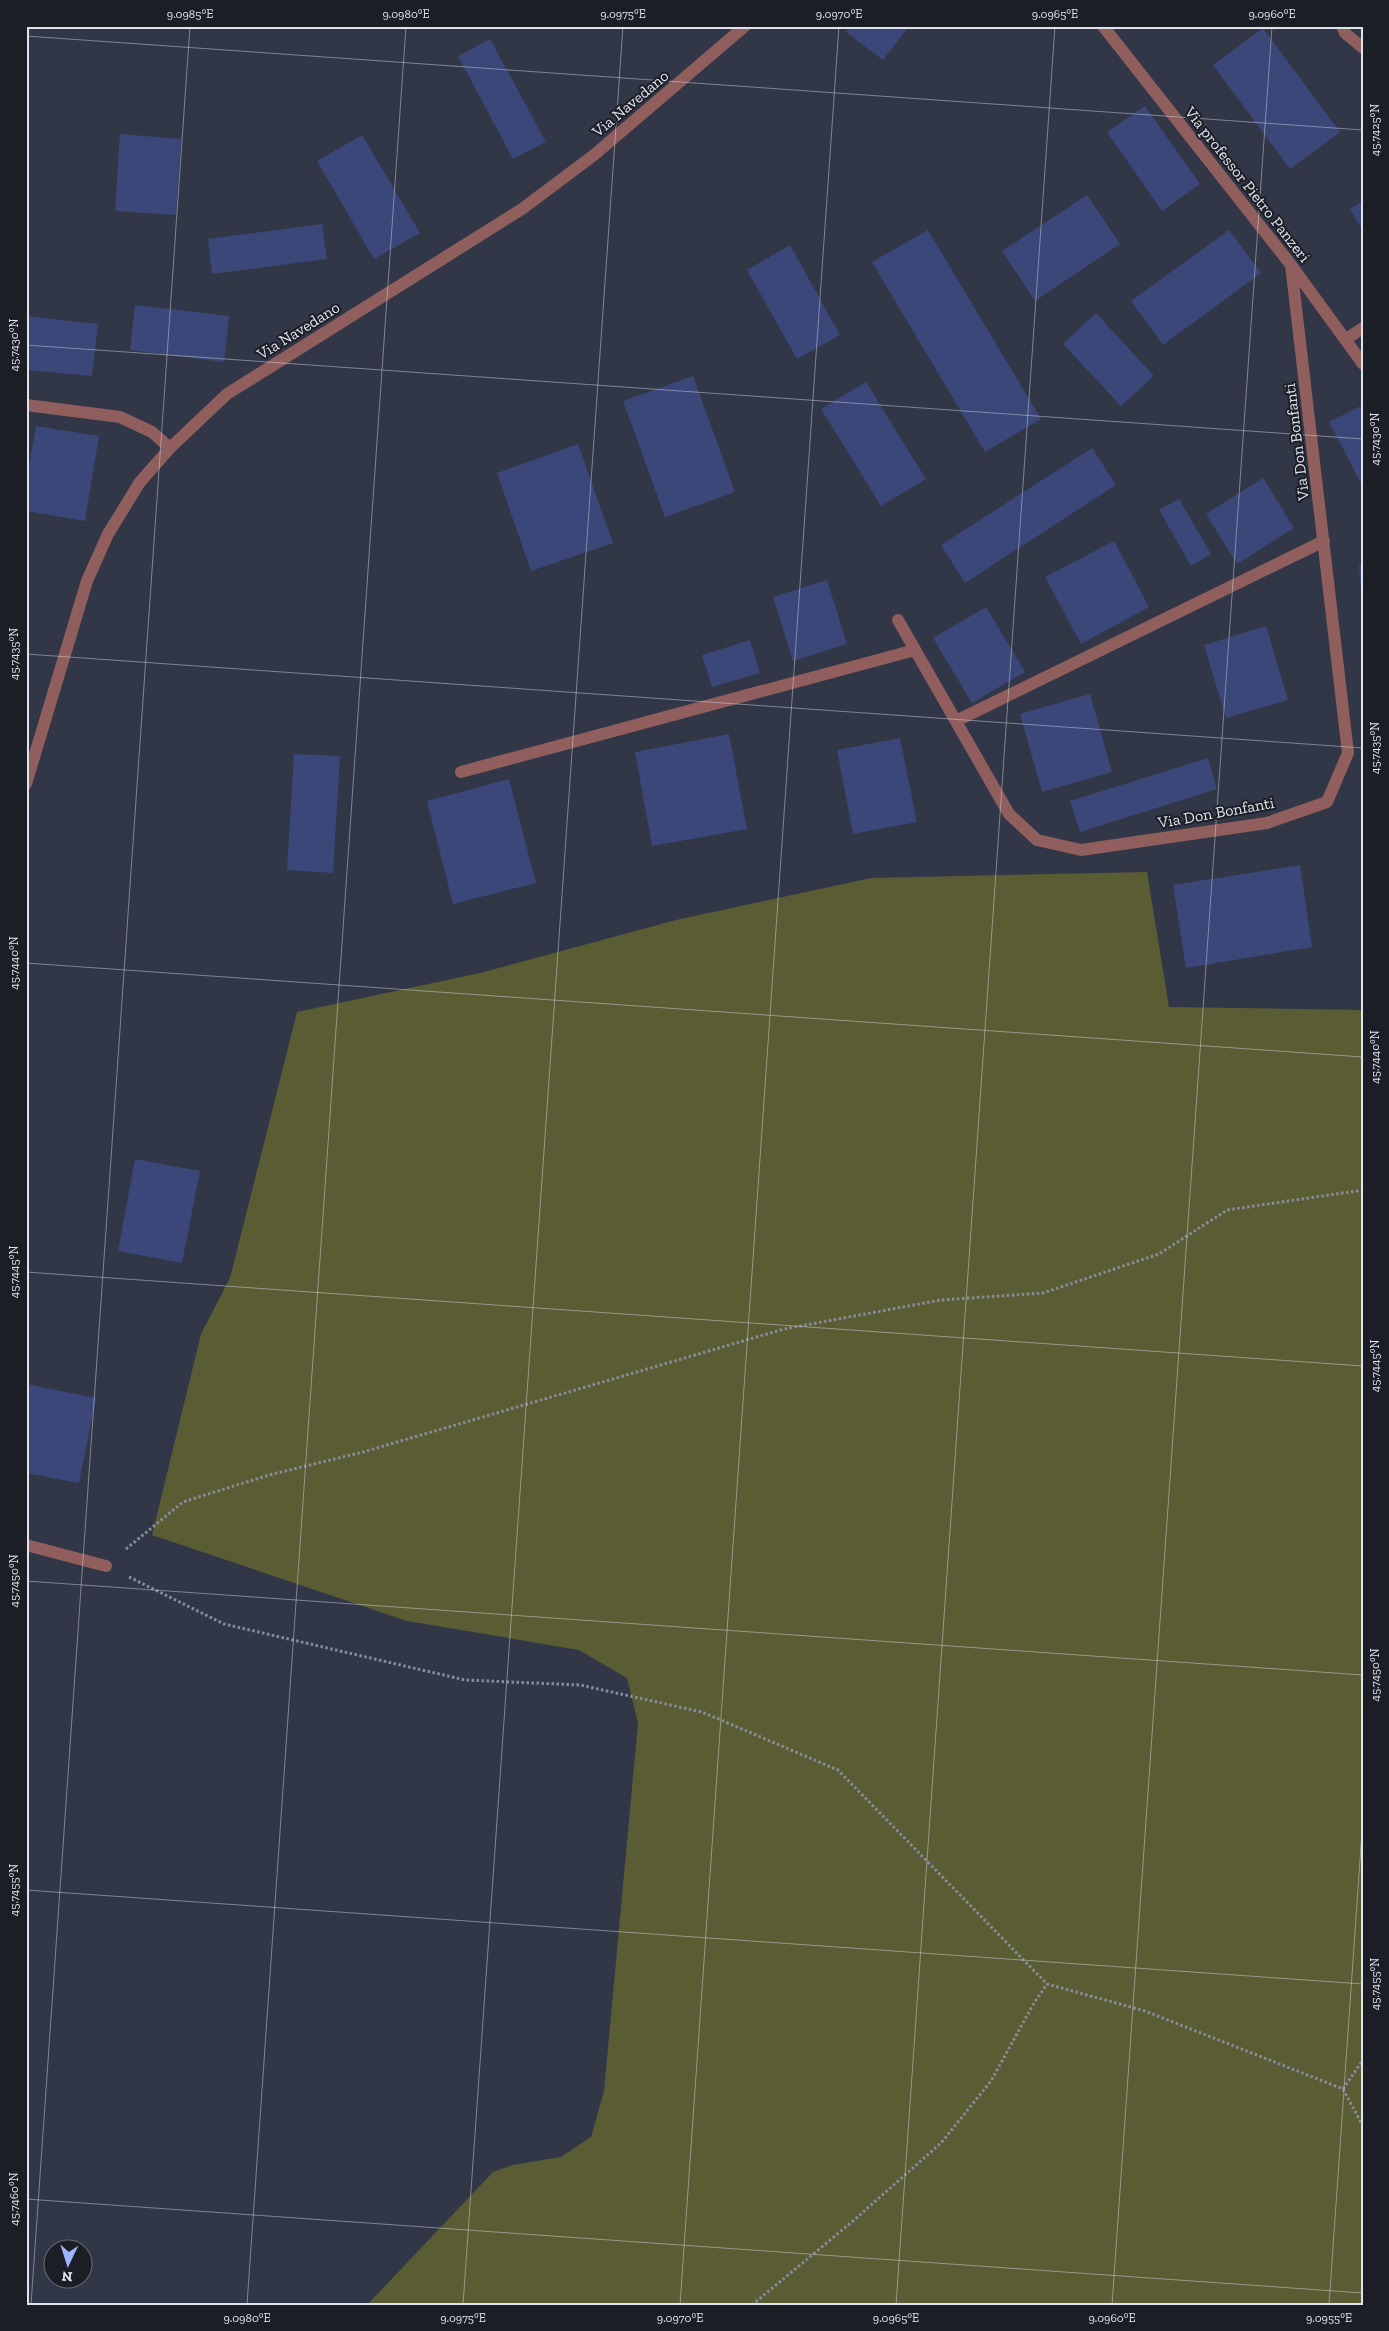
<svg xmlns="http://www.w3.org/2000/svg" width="1389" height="2331" viewBox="0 0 1389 2331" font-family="'Zilla Slab',serif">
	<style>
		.green { fill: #5a5c34 }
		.building { fill: #3b4679 }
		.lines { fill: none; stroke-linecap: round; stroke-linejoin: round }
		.path { stroke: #888c9a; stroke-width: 3; stroke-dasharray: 2.5 2.5; stroke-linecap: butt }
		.minor { stroke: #905e5d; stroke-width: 12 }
		.ticks { fill: none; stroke: #dfe3ee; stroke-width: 1; stroke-opacity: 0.45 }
		.labels { text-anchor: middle; stroke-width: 4; stroke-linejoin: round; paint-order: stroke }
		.street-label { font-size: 16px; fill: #dfe3ee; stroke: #1c1e26 }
		.neatline { fill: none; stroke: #dfe3ee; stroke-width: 2 }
		.ticks-label { font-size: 12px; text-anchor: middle; fill: #dfe3ee }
	</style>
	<rect width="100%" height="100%" fill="#323748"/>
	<!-- green -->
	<path class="green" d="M1147 872 1169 1007 1363 1010V2305H367L493 2172 513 2165 561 2157 591 2137 604 2091 638 1723 627 1678 579 1650 407 1621 152 1535 201 1334 230 1278 297 1012 480 973 676 920 871 878Z"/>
	<!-- building -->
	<path class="building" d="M851 26H909L883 60 846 32Z
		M1263 28 1340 132 1290 169 1213 65Z
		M490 39 546 142 513 159 458 56Z
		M1145 106 1200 184 1162 211 1107 132Z
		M120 134 181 139 176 215 115 211Z
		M362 135 420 233 374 259 317 161Z
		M1087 195 1120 244 1035 301 1002 251Z
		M1363 201V231L1350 209Z
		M322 224 327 259 212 274 208 239Z
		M928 230 1041 419 985 452 872 262Z
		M1229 230 1261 273 1163 345 1131 301Z
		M790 245 840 335 797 359 747 270Z
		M135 305 229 316 224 362 130 350Z
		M1096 313 1154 376 1121 406 1063 344Z
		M26 316 98 324 92 376 26 370Z
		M693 376 735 492 665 517 623 401Z
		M866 382 926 479 881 506 821 409Z
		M1363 405V487L1329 422Z
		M36 426 99 436 85 521 26 511V482Z
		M578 444 613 543 531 571 497 473Z
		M1092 448 1116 485 965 583 941 545Z
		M1263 478 1294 528 1237 564 1206 514Z
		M1179 499 1211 554 1191 566 1159 510Z
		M1114 541 1149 607 1081 644 1045 577Z
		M1359 565H1363V591H1361Z
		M827 580 847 644 793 661 773 597Z
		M986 607 1025 672 972 703 933 638Z
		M1266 626 1288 700 1226 718 1204 645Z
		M750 640 760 673 712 687 702 655Z
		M1090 694 1112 772 1042 792 1020 714Z
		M729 734 747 829 652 846 635 752Z
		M900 738 917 822 853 834 837 750Z
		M294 754 340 756 333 873 287 870Z
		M1208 758 1217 789 1080 832 1070 801Z
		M509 779 536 883 453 904 427 801Z
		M1300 865 1312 947 1186 968 1173 885Z
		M135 1159 200 1171 182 1263 118 1251Z
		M26 1384 96 1398 79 1483 26 1473Z"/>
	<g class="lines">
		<!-- path -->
		<path class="path" d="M126 1549 183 1502 269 1475 363 1452 784 1329 941 1300 1043 1293 1159 1254 1227 1210 1363 1190
			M129 1577 224 1624 465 1680 580 1685 702 1712 838 1770 1047 1984 1145 2011 1343 2089 1363 2126
			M1343 2089 1363 2060
			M752 2305 853 2221 941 2143 991 2081 1034 2003 1047 1984"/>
		<!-- minor -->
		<path class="minor" d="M1103 26 1291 265 1363 364
			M1342 26 1345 33 1363 48
			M1346 339 1363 328
			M26 405 120 417 152 432 170 448
			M898 620 1009 814 1037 840 1081 850 1267 823 1327 802 1348 753 1291 265
			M956 721 1324 541
			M461 772 915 650
			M26 784 87 581 108 534 140 482 170 448 227 394 522 209 594 155 745 26
			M26 1545 106 1566"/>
	</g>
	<!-- ticks -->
	<path class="ticks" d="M26 36 1363 130M26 345 1363 439M26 654 1363 748M26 963 1363 1057M26 1272 1363 1366M26 1581 1363 1675M26 1890 1363 1984M26 2199 1363 2293M31 2305 190 26M247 2305 406 26M463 2305 623 26M680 2305 839 26M896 2305 1055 26M1112 2305 1272 26M1329 2305 1363 1817"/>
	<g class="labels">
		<!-- street labels -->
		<g class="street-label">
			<text transform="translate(630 103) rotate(-40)" y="6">Via Navedano</text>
			<text transform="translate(1248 184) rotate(52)" y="6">Via professor Pietro Panzeri</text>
			<text transform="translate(298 330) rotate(-32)" y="6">Via Navedano</text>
			<text transform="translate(1296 442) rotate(-97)" y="6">Via Don Bonfanti</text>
			<text transform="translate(1216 812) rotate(-10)" y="6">Via Don Bonfanti</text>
		</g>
	</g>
	<!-- border -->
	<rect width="1389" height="2331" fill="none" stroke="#1c1e26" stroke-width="55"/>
	<!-- north arrow -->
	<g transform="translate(68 2264) rotate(184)"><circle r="24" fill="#1c1e26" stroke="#6a6d76"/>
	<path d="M0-4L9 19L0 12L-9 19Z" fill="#9fb3fd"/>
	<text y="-8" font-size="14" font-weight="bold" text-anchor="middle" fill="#dfe3ee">N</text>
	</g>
	<rect x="28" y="28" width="1334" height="2276" class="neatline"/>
	<g class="ticks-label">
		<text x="190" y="18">9.0985°E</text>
		<text x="406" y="18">9.0980°E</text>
		<text x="623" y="18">9.0975°E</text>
		<text x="839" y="18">9.0970°E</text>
		<text x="1055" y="18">9.0965°E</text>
		<text x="1272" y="18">9.0960°E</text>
		<text transform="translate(1375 130) rotate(-90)" y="4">45.7425°N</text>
		<text transform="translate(14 345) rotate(-90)" y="4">45.7430°N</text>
		<text transform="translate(1375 439) rotate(-90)" y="4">45.7430°N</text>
		<text transform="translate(14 654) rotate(-90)" y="4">45.7435°N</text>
		<text transform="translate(1375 748) rotate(-90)" y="4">45.7435°N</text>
		<text transform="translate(14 963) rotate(-90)" y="4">45.7440°N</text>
		<text transform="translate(1375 1057) rotate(-90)" y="4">45.7440°N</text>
		<text transform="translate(14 1272) rotate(-90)" y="4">45.7445°N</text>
		<text transform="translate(1375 1366) rotate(-90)" y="4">45.7445°N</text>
		<text transform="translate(14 1581) rotate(-90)" y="4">45.7450°N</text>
		<text transform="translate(1375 1675) rotate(-90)" y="4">45.7450°N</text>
		<text transform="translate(14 1890) rotate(-90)" y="4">45.7455°N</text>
		<text transform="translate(1375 1984) rotate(-90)" y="4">45.7455°N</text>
		<text transform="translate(14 2199) rotate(-90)" y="4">45.7460°N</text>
		<text x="247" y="2322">9.0980°E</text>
		<text x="463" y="2322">9.0975°E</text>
		<text x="680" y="2322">9.0970°E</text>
		<text x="896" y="2322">9.0965°E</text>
		<text x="1112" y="2322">9.0960°E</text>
		<text x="1329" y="2322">9.0955°E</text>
	</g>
</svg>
